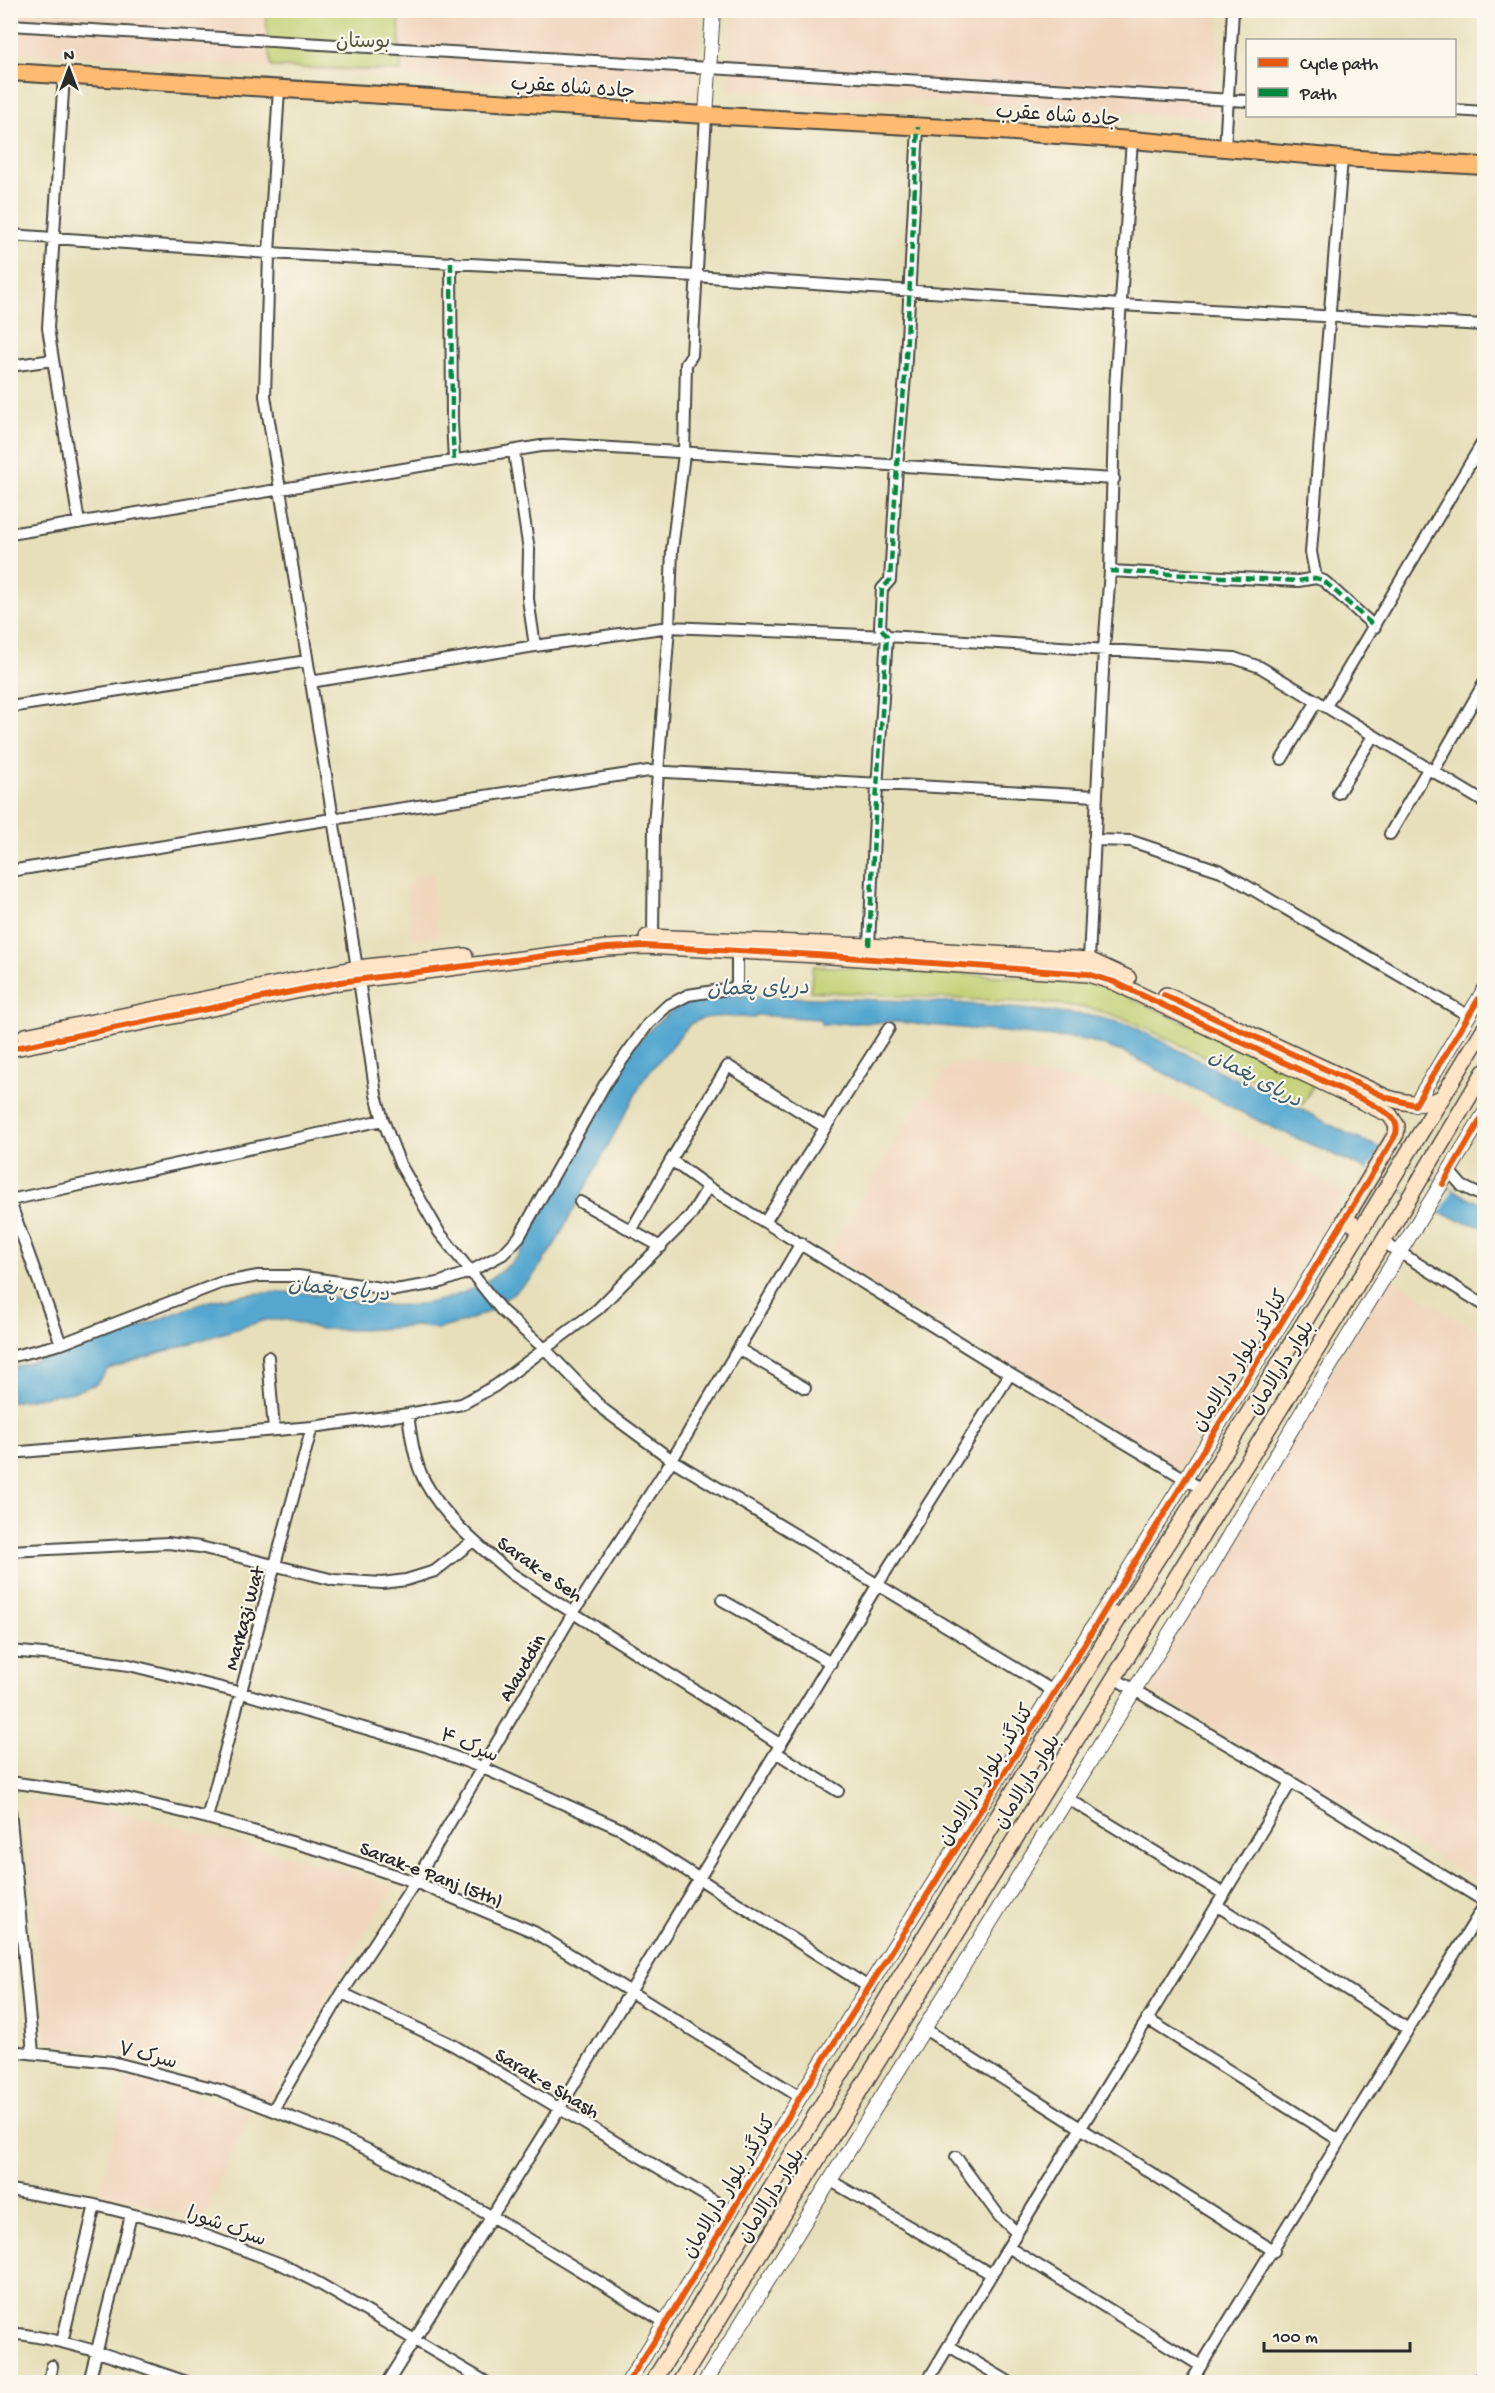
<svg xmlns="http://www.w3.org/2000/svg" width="1495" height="2393" viewBox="0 0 1495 2393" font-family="'Gochi Hand','Playpen Sans Arabic',sans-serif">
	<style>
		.built { fill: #f1d5bd }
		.green { fill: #c0cf71; stroke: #767d4e; stroke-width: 1.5 }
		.water { fill: #54a7d0; stroke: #40697e; stroke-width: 1.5 }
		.pier { fill: #e7dfba }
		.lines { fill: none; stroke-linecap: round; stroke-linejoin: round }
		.minor-casing { stroke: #474640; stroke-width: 14 }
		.tertiary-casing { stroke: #474640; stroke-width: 16 }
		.secondary-casing { stroke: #474640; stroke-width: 18 }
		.trunk-casing { stroke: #474640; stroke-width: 20 }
		.minor { stroke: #fff; stroke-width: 10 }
		.tertiary { stroke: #fff; stroke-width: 14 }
		.secondary { stroke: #ffe4c6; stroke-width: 15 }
		.trunk { stroke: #ffbb71; stroke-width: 16 }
		.quiet { stroke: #00873e; stroke-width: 4.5; stroke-dasharray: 9 4.5; stroke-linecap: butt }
		.cycleway-casing { stroke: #fbf7ec; stroke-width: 10 }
		.cycleway { stroke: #e8590c; stroke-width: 6 }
		.labels { text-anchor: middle; stroke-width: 4.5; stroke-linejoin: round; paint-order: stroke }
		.park-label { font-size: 20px; fill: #50543c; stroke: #fbf7ec }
		.street-label { font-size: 20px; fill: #2b2b2b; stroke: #fbf7ec }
		.water-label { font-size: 21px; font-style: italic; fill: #3b5d6d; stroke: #fbf7ec }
	</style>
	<rect width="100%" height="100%" fill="#fbf7ec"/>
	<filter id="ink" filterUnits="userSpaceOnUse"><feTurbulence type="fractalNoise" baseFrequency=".0167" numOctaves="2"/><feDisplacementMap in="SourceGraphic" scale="12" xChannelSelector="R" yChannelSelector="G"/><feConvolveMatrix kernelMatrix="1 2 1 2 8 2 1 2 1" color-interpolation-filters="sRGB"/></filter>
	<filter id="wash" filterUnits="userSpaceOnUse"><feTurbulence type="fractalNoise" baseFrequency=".008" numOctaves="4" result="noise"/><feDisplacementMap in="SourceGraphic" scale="24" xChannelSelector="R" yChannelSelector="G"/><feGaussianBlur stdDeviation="1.35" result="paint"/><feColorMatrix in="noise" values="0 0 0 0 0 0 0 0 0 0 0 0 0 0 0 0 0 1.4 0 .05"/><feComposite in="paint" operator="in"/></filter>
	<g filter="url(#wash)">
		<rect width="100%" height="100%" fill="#e7dfba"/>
		<!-- built -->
		<path class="built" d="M10 11H701L695 95 11 52Z
			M733 11H1220L1214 118 728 89Z
			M432 874 438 936 411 939 406 884 413 883 412 877Z
			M967 1063 1159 1095 1183 1102 1344 1193 1176 1471 1145 1449 1004 1362 872 1283 829 1254 922 1097 927 1099 947 1067Z
			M1389 1277 1484 1335V1882H1479L1142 1685Z
			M24 1800 90 1805 327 1866 394 1886 329 1992 270 2102 200 2076 121 2055 47 2043Z
			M129 2075 250 2112 203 2221 99 2191Z"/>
		<!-- green -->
		<path class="green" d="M265 11H399L401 71 271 67Z
			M813 966 1073 980 1104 986 1315 1082 1303 1104 1131 1021 1094 1009 1058 1004 810 991Z"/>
		<!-- water -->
		<path class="water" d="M724 995 945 1002 1088 1015 1130 1025 1223 1073 1266 1091 1352 1136 1381 1148 1453 1190 1484 1205V1228L1440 1213 1368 1170 1265 1124 1125 1053 1087 1040 897 1022 821 1024 820 1019 757 1015 754 1018C733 1017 708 1013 690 1024L645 1077 555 1244 531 1279 490 1311 464 1322 438 1329 418 1326 363 1330 319 1329 287 1320H265L108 1369 96 1384 73 1392 11 1402V1368C56 1355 101 1341 145 1325 172 1315 199 1302 228 1297 253 1293 280 1291 305 1293 325 1295 344 1300 364 1303 420 1312 479 1297 519 1255 537 1221 556 1188 574 1154 598 1108 622 1049 664 1017 681 1003 702 998 724 995Z"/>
		<!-- pier -->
		<path class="pier" d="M1381 1148 1453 1190 1440 1213 1368 1170Z"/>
	</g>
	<g filter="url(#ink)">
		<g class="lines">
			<defs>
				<path id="minor" d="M10 25 1248 101
					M64 75 48 328 79 523
					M279 89 269 253 265 396 357 968
					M1454 110 1484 112
					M1225 149 1233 10
					M10 235 269 253 695 276 1120 305 1484 325
					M451 262 452 421 454 460
					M10 366 53 360
					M514 452 529 550 528 599 535 646
					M10 534 541 446 563 445 1114 479
					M1110 571 1298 581 1316 578 1324 581 1375 627
					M1316 578 1311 552 1342 158
					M310 682 535 646 669 627 887 636 1234 658 1260 667 1484 802
					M1326 706 1484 440
					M10 707 307 661
					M1282 759 1317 701
					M1433 772 1484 683
					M1338 793 1373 736
					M1390 834 1428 769
					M1094 840 1131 841 1221 871 1469 1016
					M10 871 332 819 649 771 1096 796
					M653 936 654 826 669 627 672 550 684 454 686 364 692 355 706 115
					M869 946 874 834 887 636 880 627 882 589 890 580 897 466 905 377 918 127
					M1089 960 1104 649 1110 571 1115 388 1132 140
					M359 980 376 1095 383 1120 400 1164 439 1232 502 1311 546 1350 604 1410 672 1460 1055 1692
					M671 1160 708 1187 1010 1374 1202 1489
					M1450 1172 1462 1186 1484 1197
					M10 1200 383 1120
					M10 1202 61 1344
					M580 1202 661 1247
					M765 1222 889 1028
					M631 1231 671 1160 728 1066 825 1127
					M1383 1242 1484 1305
					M739 1349 805 1388
					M10 1357 61 1344 220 1283 258 1276H298L395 1290 438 1283 469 1272 503 1254 519 1237 605 1084 648 1024 667 1006 688 995 734 988 737 983V952
					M268 1357 274 1430
					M408 1414C411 1437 414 1461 425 1482 445 1519 480 1547 512 1574L781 1745
					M10 1453 312 1427 408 1414 462 1404 495 1386 598 1309 691 1215 708 1187
					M10 1551 168 1543 200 1547 334 1580 382 1583 406 1580 435 1571 473 1541
					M722 1600 831 1663
					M10 1651 64 1656 129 1665 242 1693 426 1746 483 1768 623 1830 870 1988
					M1114 1678 1291 1782 1484 1901
					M777 1753 838 1791
					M10 1782 129 1799 207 1818 323 1851 415 1882 534 1932 800 2097
					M1067 1798 1224 1894
					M10 1809 33 2053
					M207 1818 312 1427
					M1218 1906 1408 2029
					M342 1993 453 2045 731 2211
					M1147 2019 1339 2140
					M923 2028 1274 2251
					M10 2051 112 2062 220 2090 329 2132 377 2154 491 2216 666 2323
					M273 2110 342 1993 415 1882 573 1613 672 1460 801 1243
					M956 2157 999 2216 1017 2233
					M831 2181 991 2274
					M10 2190 95 2205 186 2228 281 2264 320 2284 486 2382
					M1008 2247 1201 2366
					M10 2333C71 2339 129 2363 187 2382
					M62 2342 95 2205
					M949 2346 1009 2382
					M49 2382 52 2366
					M89 2382 131 2215
					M388 2382 559 2109 878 1584 1010 1374
					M927 2382C1046 2181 1172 1983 1291 1782
					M1191 2382 1484 1906
					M1478 2382 1484 2372"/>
				<path id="tertiary" d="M706 115 713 10
					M1415 1105 1484 990
					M628 2382C688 2288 742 2189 802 2094 985 1804 1166 1512 1345 1219
					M705 2382 1210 1568 1294 1425 1484 1114"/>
				<path id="secondary" d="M647 937 869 946 1089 960 1128 978
					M1166 995 1388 1098C1409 1104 1422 1106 1442 1098
					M25 1036 357 968 465 956
					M10 1049 340 982 607 948 645 946 816 955 1088 974 1114 982 1390 1115 1397 1126 1396 1134 1345 1219 1361 1229
					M1105 1610 1119 1618
					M653 2382 1119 1618 1202 1489 1484 1029
					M680 2382 1383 1242 1484 1072"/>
				<path id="trunk" d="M10 72 706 115 984 130 1132 140 1342 158 1484 166"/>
			</defs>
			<!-- minor casing -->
			<use href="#minor" class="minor-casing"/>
			<!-- tertiary casing -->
			<use href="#tertiary" class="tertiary-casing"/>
			<!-- secondary casing -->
			<use href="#secondary" class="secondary-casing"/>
			<!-- trunk casing -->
			<use href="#trunk" class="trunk-casing"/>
			<!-- minor -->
			<use href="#minor" class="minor"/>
			<!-- tertiary -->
			<use href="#tertiary" class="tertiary"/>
			<!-- secondary -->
			<use href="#secondary" class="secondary"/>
			<!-- trunk -->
			<use href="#trunk" class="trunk"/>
			<!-- quiet -->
			<path class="quiet" d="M451 262 452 421 454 460
				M1110 571 1298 581 1316 578 1324 581 1375 627
				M869 946 874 834 887 636 880 627 882 589 890 580 897 466 905 377 918 127"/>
			<defs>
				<path id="cycleway" d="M1164 995 1388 1098 1415 1105 1484 990
					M10 1049 340 982 607 948 645 946 816 955 1088 974 1114 982 1372 1104C1384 1112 1400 1117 1396 1134L1368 1181 1055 1692 800 2097 666 2323 628 2382
					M1443 1184 1484 1114"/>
			</defs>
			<!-- cycleway casing -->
			<use href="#cycleway" class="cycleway-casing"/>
			<!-- cycleway -->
			<use href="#cycleway" class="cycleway"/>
		</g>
	</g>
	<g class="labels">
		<!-- park labels -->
		<g class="park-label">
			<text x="363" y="47">بوستان</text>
		</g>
		<!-- street labels -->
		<g class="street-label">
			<text transform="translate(573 86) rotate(4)" y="7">جاده شاه عقرب</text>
			<text transform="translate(1058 114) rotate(4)" y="7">جاده شاه عقرب</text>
			<text transform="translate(1239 1360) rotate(-58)" y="7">کنارگذر بلوار دارالامان</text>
			<text transform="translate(1280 1367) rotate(-58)" y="7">بلوار دارالامان</text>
			<text transform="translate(541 1568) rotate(35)" y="7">Sarak-e Seh</text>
			<text transform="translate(243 1618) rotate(-75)" y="7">Markazi Wat</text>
			<text transform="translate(521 1667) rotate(-60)" y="7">Alauddin</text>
			<text transform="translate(470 1744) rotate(22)" y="7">سرک ۴</text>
			<text transform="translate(985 1774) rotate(-58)" y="7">کنارگذر بلوار دارالامان</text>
			<text transform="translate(1026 1781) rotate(-58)" y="7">بلوار دارالامان</text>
			<text transform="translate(432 1873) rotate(21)" y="7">Sarak-e Panj (5th)</text>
			<text transform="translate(148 2054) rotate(14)" y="7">سرک ۷</text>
			<text transform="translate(548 2082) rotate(31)" y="7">Sarak-e Shash</text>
			<text transform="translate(728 2186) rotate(-59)" y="7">کنارگذر بلوار دارالامان</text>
			<text transform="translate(770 2195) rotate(-58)" y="7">بلوار دارالامان</text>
			<text transform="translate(227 2225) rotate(20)" y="7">سرک شورا</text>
		</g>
		<!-- water labels -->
		<g class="water-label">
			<text transform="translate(758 987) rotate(-1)" y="7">دریای پغمان</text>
			<text transform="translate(1256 1077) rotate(28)" y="7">دریای پغمان</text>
			<text transform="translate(339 1288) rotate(6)" y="7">دریای پغمان</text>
		</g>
	</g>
	<!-- margin -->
	<rect width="1495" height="2393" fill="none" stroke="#fbf7ec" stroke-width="36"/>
	<!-- legend -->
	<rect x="1246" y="39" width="210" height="78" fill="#fbf7ec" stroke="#a8a59f" stroke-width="1.5"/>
	<rect x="1258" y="58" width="30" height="9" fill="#e8590c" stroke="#a8a59f" stroke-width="1.5"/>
	<text x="1300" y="69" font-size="18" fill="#2b2b2b">Cycle path</text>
	<rect x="1258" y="88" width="30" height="9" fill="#00873e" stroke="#a8a59f" stroke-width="1.5"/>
	<text x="1300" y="99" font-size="18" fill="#2b2b2b">Path</text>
	<!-- north arrow -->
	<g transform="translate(69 69)" stroke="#fbf7ec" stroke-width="4.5" paint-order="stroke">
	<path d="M0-4.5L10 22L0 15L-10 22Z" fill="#2b2b2b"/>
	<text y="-9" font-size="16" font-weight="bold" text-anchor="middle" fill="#2b2b2b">N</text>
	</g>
	<!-- scale -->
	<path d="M1264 2342v9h146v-9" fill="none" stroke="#2b2b2b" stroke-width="3"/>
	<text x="1273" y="2342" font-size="18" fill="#2b2b2b" stroke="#fbf7ec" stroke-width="4.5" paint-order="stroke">100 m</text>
</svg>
